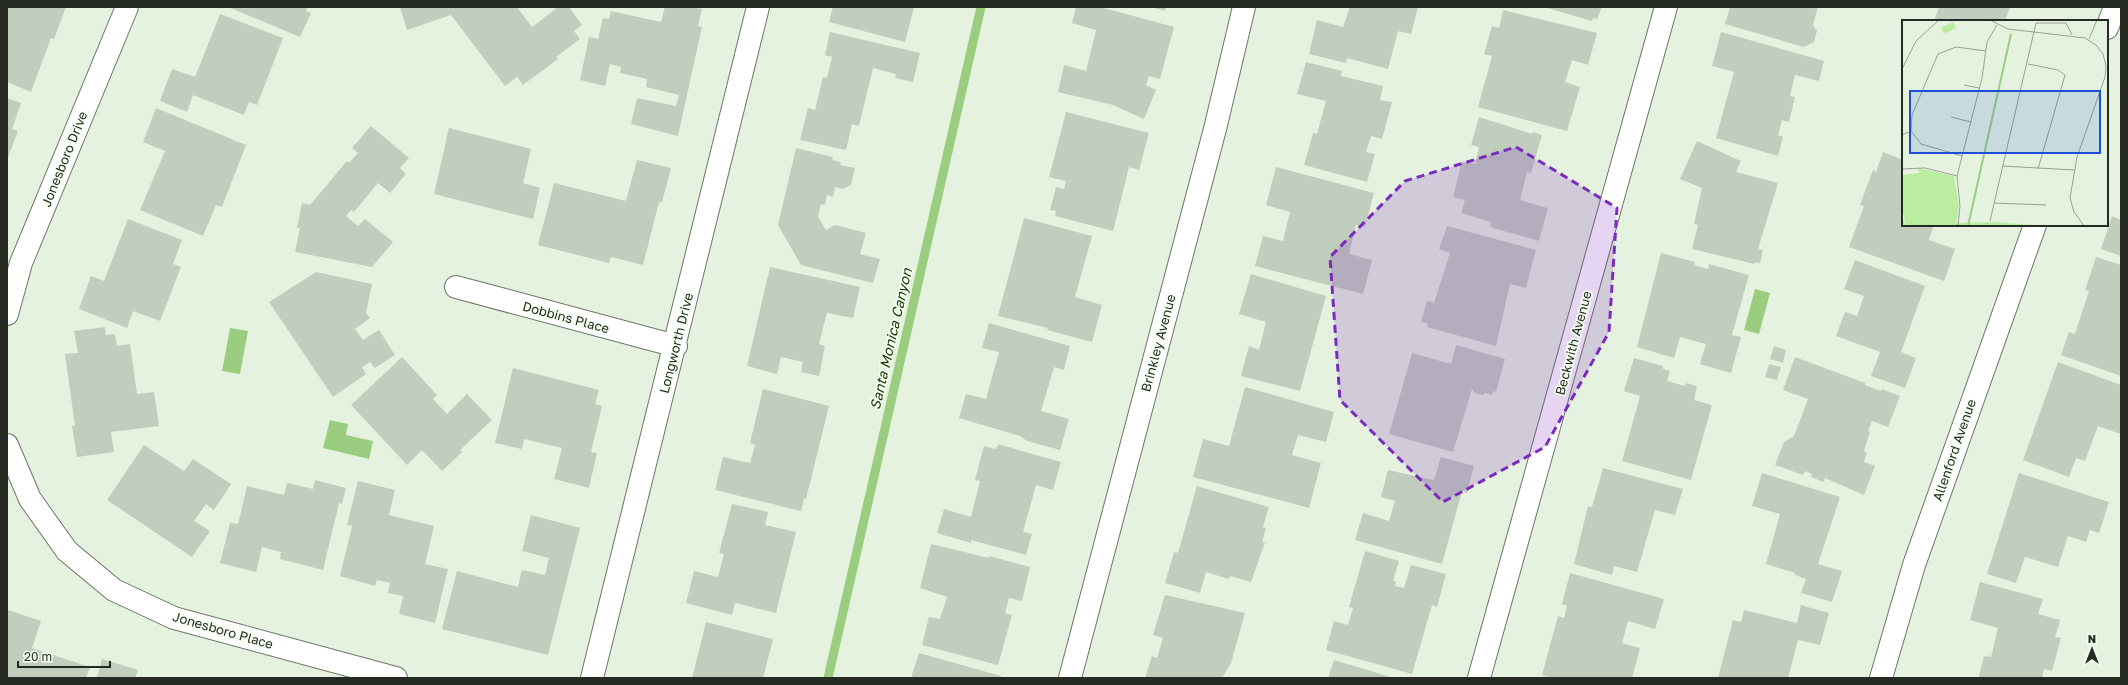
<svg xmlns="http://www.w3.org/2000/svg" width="2128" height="685" viewBox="0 0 2128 685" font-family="'Golos Text',sans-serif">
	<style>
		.water { fill: #9bcd80 }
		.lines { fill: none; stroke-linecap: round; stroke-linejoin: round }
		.stream { stroke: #9bcd80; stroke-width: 9 }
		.building { fill: #c2cebd }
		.minor-casing { stroke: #6c7667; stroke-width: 24 }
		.tertiary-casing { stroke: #6c7667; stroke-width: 24 }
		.minor { stroke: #fff; stroke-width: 22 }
		.tertiary { stroke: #fff; stroke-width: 22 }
		.marked { fill: #7b2cbf; fill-opacity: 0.2; stroke: #7b2cbf; stroke-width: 3; stroke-dasharray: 8 5; stroke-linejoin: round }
		.labels { text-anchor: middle; stroke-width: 3.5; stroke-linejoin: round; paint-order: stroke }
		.street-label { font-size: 13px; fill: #252a23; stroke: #f5fff0 }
		.water-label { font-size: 14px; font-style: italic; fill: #173600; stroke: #f5fff0 }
		.inset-river { fill: none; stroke: #9bcd80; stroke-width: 2 }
		.inset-road { fill: none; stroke: #99a294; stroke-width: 1 }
		.view { fill: #1d4ed8; fill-opacity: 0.15; stroke: #1d4ed8; stroke-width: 2 }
		.inset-edge { fill: none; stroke: #252a23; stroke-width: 2 }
	</style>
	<rect width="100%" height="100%" fill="#e6f2e0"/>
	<!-- water -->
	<path class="water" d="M1755 289 1770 293 1759 334 1744 330Z
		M230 328 248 331 240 374 222 371Z
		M330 420 348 424 346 435 373 441 369 459 323 448Z"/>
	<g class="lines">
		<!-- stream -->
		<path class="stream" d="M828 678 981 7"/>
	</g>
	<!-- building -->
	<path class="building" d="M7 7H66L54 39 51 38 31 92 7 82Z
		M228 7H307L306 11 311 13 300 37Z
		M400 7H517L532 27 558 7H569L582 25 574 31 580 39 556 57 558 59 523 85 517 77 505 86 451 15 407 30Z
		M665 7H692L702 9 698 26 702 27 678 136 631 124 637 98 676 106 679 95 646 87 647 79 620 73 621 67 610 64 605 86 580 80 589 37 598 39 603 18 609 19 611 11 661 22Z
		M833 7H914L905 42 829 22Z
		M1076 7H1100L1174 27 1160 79 1149 76 1146 85 1156 90 1144 119 1113 105 1058 92 1064 65 1086 71 1096 30 1072 23Z
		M1151 7H1166L1165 11Z
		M1350 7H1418L1411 34 1398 31 1388 69 1347 58 1346 63 1309 54 1317 20 1343 27Z
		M1544 7H1602L1597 19 1593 18 1592 21Z
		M1730 7H1818L1813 25 1817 31 1814 42 1804 47 1725 24Z
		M1939 7H2010L2005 21H1934Z
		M1503 10 1597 33 1588 65 1572 60 1565 82 1580 87 1567 131 1478 107 1492 56 1484 54 1492 26 1499 28Z
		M220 14 283 38 257 105 249 102 244 115 193 95 187 112 160 101 172 69 195 77Z
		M830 32 920 53 913 82 895 78 896 74 873 68 859 126 852 124 846 150 800 140 808 108 815 110 823 77 827 78 832 57 825 55Z
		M1721 32 1824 61 1819 81 1795 75 1790 96 1795 97 1789 122 1782 120 1778 135 1783 137 1778 156 1716 138 1734 72 1712 66Z
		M1306 62 1342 71 1341 76 1383 86 1380 100 1392 102 1382 139 1371 136 1366 152 1375 154 1367 182 1304 165 1313 133 1317 134 1326 101 1297 94Z
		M7 98 21 103 12 129 18 131 7 160Z
		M156 108 246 145 222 207 216 205 203 236 140 210 165 151 143 142Z
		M1066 112 1149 133 1139 170 1129 167 1113 231 1055 216 1056 211 1050 210 1056 187 1064 189 1066 181 1049 177Z
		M1479 117 1532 134 1533 132 1542 135 1531 173 1527 172 1520 200 1548 208 1539 241 1490 227 1491 222 1461 213 1465 200 1453 197 1462 161 1475 164 1479 147 1471 145Z
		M371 126 409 158 400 168 406 174 390 193 378 183 354 212 351 210 346 216 358 226 365 219 393 242 372 267 295 252 300 228H297L302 203 310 205 347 161 349 163 358 153 352 148Z
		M449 128 531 149 523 183 540 188 533 219 434 194Z
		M1697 141 1741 161 1736 172 1778 183 1758 249 1763 250 1760 263 1755 262V264L1692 249 1698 225 1694 224 1702 188 1680 179Z
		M796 148 833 157 832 160 841 162 840 165 855 168 851 185 843 189 835 187 833 197 827 195 825 205 821 204 818 217 826 230 835 225 866 233 860 254 880 259 873 283 801 265 778 225Z
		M1883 152 1903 160V225H1934L1929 240 1955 249 1944 281 1849 247 1864 206 1860 205 1873 170 1876 172Z
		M637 160 671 168 662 202H659L643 265 611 257 609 263 538 245 554 183 626 201Z
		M1276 167 1374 193 1365 227 1356 225 1349 254 1372 260 1363 294 1255 266 1263 236 1283 241 1290 212 1266 205Z
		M2112 216 2121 220V256L2101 249Z
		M1024 218 1092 236 1075 297 1102 305 1092 342 1047 330 1048 328 998 316Z
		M128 219 182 240 173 264 181 267 160 321 133 311 127 328 79 309 91 276 104 281Z
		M1447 226 1536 250 1526 288 1510 284 1496 346 1427 327 1428 324 1421 322 1427 301 1434 303 1450 253 1439 249Z
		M1661 253 1695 262 1694 265 1708 269 1709 264 1749 275 1732 335 1741 337 1731 373 1700 364 1706 344 1680 337 1674 358 1637 347Z
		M2096 257 2121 265V376L2061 355 2069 332 2075 334 2089 291 2085 290Z
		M1855 260 1925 286 1901 352 1916 358 1905 388 1871 376 1880 352 1836 336 1845 312 1857 316 1864 296 1844 289Z
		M770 267 860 287 853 318 827 313 819 344 825 346 819 376 801 372 803 362 781 357 777 374 747 366Z
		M316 272 372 284 366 313 370 318 355 329 363 340 379 330 395 355 375 368 370 362 362 367 366 374 333 397 269 302Z
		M1251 274 1326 296 1300 391 1241 376 1249 346 1259 350 1266 322 1239 314Z
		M989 323 1070 346 1064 370 1054 367 1041 411 1069 419 1060 450 1027 441 1020 436 959 418 966 394 986 399 999 352 982 348Z
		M105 327 106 335 115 334 117 346 130 344 137 394 154 392 159 426 111 432 114 452 77 457 72 426H75L65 354 78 353 74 331Z
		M1456 345 1505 359 1496 392 1493 391 1492 395 1485 393 1483 395 1475 393 1472 389 1453 452 1389 434 1412 353 1451 364Z
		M1774 346 1786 350 1783 363 1770 359Z
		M402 357 437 395 433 399 447 414 467 394 492 420 460 450 462 452 442 471 422 450 407 465 351 405Z
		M1795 357 1865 383V385L1881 391 1882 389 1900 396 1888 427 1872 421 1868 431 1870 432 1864 451 1867 452 1864 462 1875 466 1864 495 1825 478 1824 482 1811 477 1812 474 1805 471 1803 475 1775 465 1784 442 1794 436 1808 399 1783 390Z
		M1634 358 1663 366V369L1670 371 1667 381 1685 386 1686 383 1697 386 1694 400 1712 405 1691 480 1622 461 1640 396 1624 391Z
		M2058 362 2121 385V434L2098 426 2085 461 2076 458 2069 477 2023 460Z
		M1769 364 1781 367 1777 380 1765 377Z
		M513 368 599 390 595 404 602 406 591 452 597 453 589 488 554 479 562 448 524 439 522 449 495 443Z
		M1245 387 1334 412 1326 442 1298 435 1292 455 1321 463 1309 508 1193 477 1203 439 1229 446Z
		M763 389 829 406 806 499 804 498 801 511 715 490 723 457 750 463 755 445 750 443Z
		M998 444 1061 462 1053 490 1036 485 1023 532 1032 534 1026 555 971 540V543L937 533 944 509 971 517 980 481 975 480 984 446 996 449Z
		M144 445 184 471 193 459 231 484 214 510 206 504 194 521 210 531 192 557 107 500Z
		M1441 457 1474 466 1467 493 1462 491 1442 564 1355 540 1363 513 1389 521 1395 501 1381 497 1388 470 1434 480Z
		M1603 468 1683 489 1675 515 1655 510 1637 572 1614 566 1612 575 1574 564 1588 506 1592 507Z
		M1762 473 1840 497 1818 564 1842 571 1832 602 1801 593 1806 579 1795 575V573L1766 564 1780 514 1752 506Z
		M2019 473 2109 502 2099 533 2090 530 2086 542 2068 536 2058 567 2025 557 2016 583 1987 574Z
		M315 480 346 488 342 504 339 503 323 570 280 559 281 552 262 547 256 572 220 563 230 523 238 524 247 486 284 495 287 483 313 489Z
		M358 481 395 490 389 515 434 526 425 564 448 569 435 623 399 614 403 596 388 593 390 583 377 580 375 586 340 576 352 526 347 525Z
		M1197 486 1269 507 1263 527 1266 528 1262 542H1265L1251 582 1230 576 1229 579 1206 572 1200 593 1165 583 1174 552 1178 553Z
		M732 504 768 512 765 525 796 532 776 613 735 603 732 615 686 603 694 571 718 577 724 554 719 553Z
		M531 515 580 528 548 655 442 629 457 571 518 587 522 570 545 575 549 558 522 551Z
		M931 544 989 558V556L1030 567 1022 601 1009 598 1005 613 1012 615 998 665 922 645 929 617 940 619 947 597 920 588Z
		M1365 551 1399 561 1393 581H1396L1395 586 1404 588 1411 565 1446 574 1437 607 1432 605 1412 674 1326 650 1334 621 1348 625 1353 608 1349 607Z
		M1570 573 1664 599 1655 629 1628 621 1622 643 1640 648 1632 678H1552L1542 675 1558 616 1564 618 1567 606 1562 604Z
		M1980 582 2043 599 2038 614 2060 620 2055 637 2061 638 2052 671 2044 669 2042 678H1980L1979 676 1984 656 1991 657 1998 628 1970 620Z
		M1165 595 1245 613 1231 663 1222 678H1145L1152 656 1157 658 1163 638 1153 635Z
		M1801 605 1829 613 1820 645 1798 640 1788 678H1718L1733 620 1741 622 1744 610 1797 623Z
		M8 610 41 621 32 648 90 667 86 678H7Z
		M706 622 773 639 763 678H692Z
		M919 653 1001 676V678H911Z
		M102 659 138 670 135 678H97Z
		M1334 660 1394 678H1328Z"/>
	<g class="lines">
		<defs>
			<path id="minor" d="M456 287 676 346
				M7 314 21 263 127 7
				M7 445 30 499 67 551 114 590 174 618 396 678
				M592 678 758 7
				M1070 678 1215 129 1244 7
				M1479 678 1666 7"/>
			<path id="tertiary" d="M2107 28 2115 7
				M1881 678 1914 565 2035 225"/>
		</defs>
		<!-- minor casing -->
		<use href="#minor" class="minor-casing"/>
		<!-- tertiary casing -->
		<use href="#tertiary" class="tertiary-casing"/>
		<!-- minor -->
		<use href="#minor" class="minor"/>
		<!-- tertiary -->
		<use href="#tertiary" class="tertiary"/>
	</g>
	<!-- marked area -->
	<path class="marked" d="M1516 147 1617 208 1609 332 1545 447 1443 502 1340 400 1330 257 1405 181Z"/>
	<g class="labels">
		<!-- street labels -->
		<g class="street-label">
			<text transform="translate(64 159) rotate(-68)" y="5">Jonesboro Drive</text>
			<text transform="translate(566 317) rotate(15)" y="5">Dobbins Place</text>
			<text transform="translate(676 343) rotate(-76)" y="5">Longworth Drive</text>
			<text transform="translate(1158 343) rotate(-75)" y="5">Brinkley Avenue</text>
			<text transform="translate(1573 343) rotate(-75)" y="5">Beckwith Avenue</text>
			<text transform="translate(1954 450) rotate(-71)" y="5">Allenford Avenue</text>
			<text transform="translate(223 630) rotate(16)" y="5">Jonesboro Place</text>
		</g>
		<!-- water labels -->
		<g class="water-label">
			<text transform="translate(891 339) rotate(-77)" y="5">Santa Monica Canyon</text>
		</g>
	</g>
	<!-- overview -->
	<g transform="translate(1902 20)">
		<rect width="206" height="206" fill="#e6f2e0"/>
		<path d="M51 2 54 8 42 14 39 8ZM16 148 52 156 57 187 54 203 92 202 147 206H3L2 194H0V155L17 153Z" fill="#baed9f"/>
		<path class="inset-river" d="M66 206 109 14"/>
		<path class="inset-road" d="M88 0 106 9 183 18 194 25 201 34 204 46 203 57 175 137 168 178 172 192 182 206M187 19 195 0M126 44 156 50 163 55 136 149M0 49 14 21 37 0M62 65 77 68M49 97 69 102M9 111 19 124 60 136M0 115 9 111 10 95 36 34 54 27 84 31M100 146 172 150M0 149 23 148 55 156 58 186 56 205 50 206M55 156 80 58 85 22 95 5M92 183 144 185M0 191 1 206M88 201 134 3H164L170 15"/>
		<path class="view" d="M8 71H198V133H8Z"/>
		<rect width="206" height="206" class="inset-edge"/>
	</g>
	<!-- border -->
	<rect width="2128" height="685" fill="none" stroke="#252a23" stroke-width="16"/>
	<!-- north arrow -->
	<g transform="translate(2092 649)" stroke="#f5fff0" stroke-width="3" paint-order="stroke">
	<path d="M0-3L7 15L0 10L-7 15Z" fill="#252a23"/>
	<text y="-6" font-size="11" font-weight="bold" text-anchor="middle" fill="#252a23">N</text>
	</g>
	<!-- scale -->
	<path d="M18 661v6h92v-6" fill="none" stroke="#252a23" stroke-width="2"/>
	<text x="24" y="661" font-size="12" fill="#252a23" stroke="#f5fff0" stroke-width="3" paint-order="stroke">20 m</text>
</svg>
